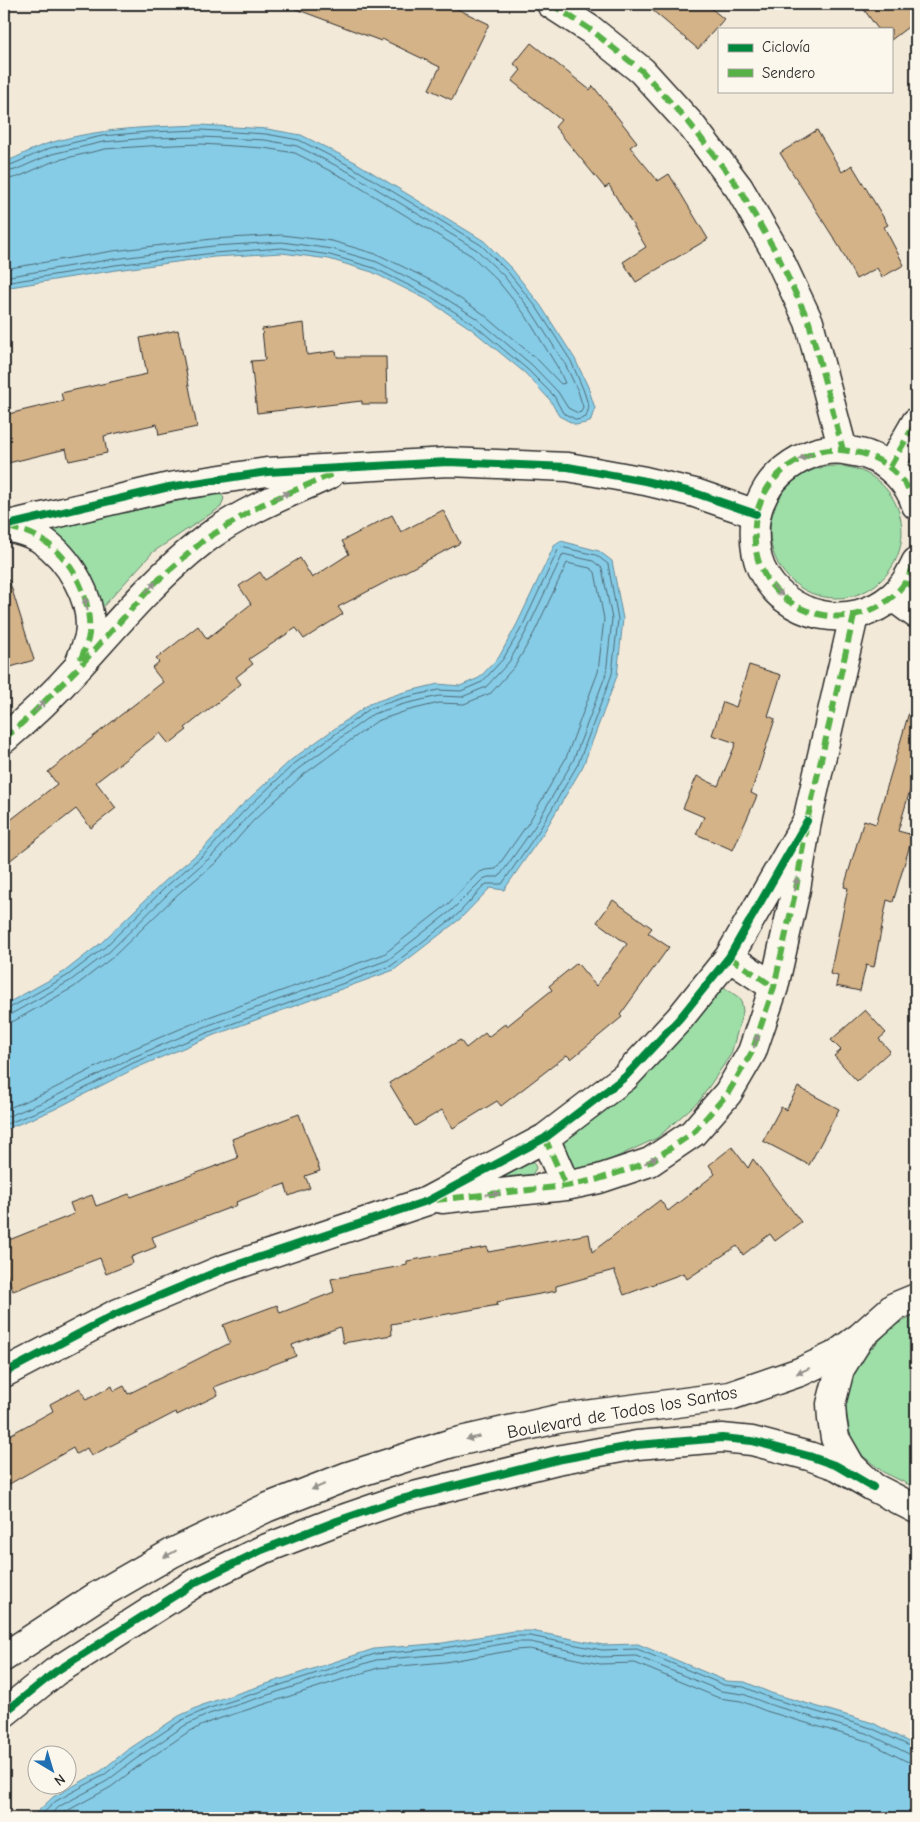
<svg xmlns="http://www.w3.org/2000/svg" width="920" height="1822" viewBox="0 0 920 1822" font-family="'Comic Neue',sans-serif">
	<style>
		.green { fill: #9edfa8; stroke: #64856a }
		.water { fill: #86cce7; stroke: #628c9c }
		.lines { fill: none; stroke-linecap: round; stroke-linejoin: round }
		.shore { stroke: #4f6b76; stroke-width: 1 }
		.building { fill: #d5b388; stroke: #2b2b2b }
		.street-casing { stroke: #2b2b2b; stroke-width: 31 }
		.secondary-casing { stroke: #2b2b2b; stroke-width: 31 }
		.street { stroke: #fbf7ec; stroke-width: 28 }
		.secondary { stroke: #fbf7ec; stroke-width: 28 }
		.quiet { stroke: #56b246; stroke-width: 6; stroke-dasharray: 12 6; stroke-linecap: butt }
		.cycleway-casing { stroke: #fbf7ec; stroke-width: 11 }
		.cycleway { stroke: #00873e; stroke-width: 8 }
		.oneway { fill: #93918c }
		.labels { text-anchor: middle; stroke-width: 4; stroke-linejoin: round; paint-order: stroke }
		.street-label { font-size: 18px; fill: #2b2b2b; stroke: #fbf7ec }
	</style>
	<rect width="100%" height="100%" fill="#f3e9d8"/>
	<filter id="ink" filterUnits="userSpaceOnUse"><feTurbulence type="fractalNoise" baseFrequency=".02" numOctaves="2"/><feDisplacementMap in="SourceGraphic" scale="10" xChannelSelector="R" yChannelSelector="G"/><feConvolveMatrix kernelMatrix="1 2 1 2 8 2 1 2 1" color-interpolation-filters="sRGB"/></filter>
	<g filter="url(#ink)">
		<!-- green -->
		<path class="green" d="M770 532a66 66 0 1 1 132 0a66 66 0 1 1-132 0Z
			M219 492 224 498 221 507 153 552 100 610 51 537 54 528Z
			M715 988H725L741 999 743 1011 731 1054 700 1100 657 1138 606 1162 577 1169 564 1164 560 1135Z
			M525 1159 533 1161 536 1168 532 1175 483 1188Z
			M916 1315V1488L883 1472 863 1456 851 1440 845 1404 847 1386 863 1357 895 1325Z"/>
		<!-- water -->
		<path class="water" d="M201 125 267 129 301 135 355 162 484 241 512 269 541 306 575 359 588 387 595 408 590 422 576 425 559 416 550 400 525 373 470 328 426 299 372 272 329 259 282 253 214 257 116 270 4 288V162C20 157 34 147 50 143 100 128 150 127 201 125Z
			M561 541 599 551 612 561 623 619 617 676 583 766 544 832 504 890 490 888 460 919 394 970 214 1035 136 1068 53 1110 4 1130V1005L64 972 101 943 165 881 204 848 239 808 291 760 369 704 401 693 438 684 460 686 479 678 499 657 517 624 554 546Z
			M513 1631H531L603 1645 638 1644 726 1681 745 1682 771 1693 873 1723 916 1746V1818H31L53 1797 101 1771 126 1751 179 1716 205 1704 374 1649 443 1643Z"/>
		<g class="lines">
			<!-- shore -->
			<path class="shore" d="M4 166 13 164 50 148 102 136 148 132 201 130 266 134 299 140 352 167 481 245 508 272 537 308 571 361 583 389 589 407 586 417 577 420 563 413 554 396 528 370 472 323 428 295 374 268 330 255 282 248 214 253 115 265 4 283
				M4 172 15 170 52 154 103 142 148 138 201 137 265 140 297 146 349 172 477 250 504 276 532 312 565 364 578 391 583 407 581 412 578 413 568 408 558 392 532 365 476 318 431 289 377 262 332 249 282 242 213 246 114 259 4 277
				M4 180 18 177 54 161 105 149 148 146 201 144 264 148 295 153 346 179 472 256 498 281 526 316 558 368 565 383 561 384 538 360 482 313 436 283 379 255 332 241 282 235 212 239 113 251 4 269
				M4 1009H8L67 976 105 947 169 884 208 851 243 812 294 764 371 708 403 698 438 690 461 691 482 682 503 659 522 627 558 550 561 547 596 555 608 564 618 619 612 674 578 764 540 829 502 884H486L457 915 391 966 212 1031 133 1063 51 1106 4 1125
				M4 1015 11 1014 70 981 109 952 173 889 212 856 248 816 298 769 373 714 404 704 439 696 462 697 486 687 509 662 527 630 563 554 593 561 602 568 612 619 606 674 573 761 535 826 499 877H488L483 879 452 910 388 960 209 1025 131 1058 48 1100 4 1118
				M4 1023 14 1021 74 987 113 957 178 894 218 861 253 821 303 775 377 721 406 711 439 703 464 704 491 693 515 666 534 633 567 563 590 568 595 572 604 619 598 672 566 758 529 822 496 869 485 870 478 873 447 905 384 954 206 1018 128 1051 45 1093 4 1110
				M38 1818 56 1801 104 1775 129 1755 182 1720 207 1709 375 1654 444 1648 514 1636H530L602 1650 637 1649 724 1685 744 1687 770 1698 871 1728 916 1749
				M47 1818 60 1806 107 1781 133 1761 184 1726 209 1714 376 1660 444 1654 514 1642H530L601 1657 636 1656 721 1691 743 1694 768 1704 869 1734 909 1754 916 1756
				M58 1818 65 1812 111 1787 137 1767 188 1732 212 1721 378 1668 445 1662 515 1650 529 1649 600 1664 635 1663 719 1698 741 1701 766 1711 867 1741 906 1761 916 1763"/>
		</g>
		<!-- building -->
		<path class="building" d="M288 4H447L489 24 452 100 429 89 440 67 382 39 381 41 288 6Z
			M645 4H706L724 19 698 49Z
			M860 4H916V21L891 40V29H878Z
			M531 43 590 90 593 86 637 142 630 147 658 181 669 174 708 239 636 282 623 262 646 247 609 185 605 188 555 127 561 120 512 81 521 70 514 64Z
			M817 130 842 172 852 165 888 225 884 227 904 265 882 277 877 268 856 279 840 248 780 153Z
			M304 323 307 355 336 351 337 357H386L387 404H362V401L257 413 251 361 265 360 262 329Z
			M178 330 197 427 159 435 157 424 104 436 107 453 69 461 66 449 4 464V415L63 401 61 393 147 374 140 338Z
			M443 510 460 543 338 607 343 614 304 639 296 628 249 659 253 664 236 677 241 684 185 728 187 730 169 744 160 733 96 782 116 808 91 828 76 809 4 865V825L57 784 48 772 163 682 152 668 159 662 156 659 198 626 207 639 251 604 239 586 260 572 265 580 300 558 312 578 349 554 342 541 392 515 401 532Z
			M9 580 34 660 4 669V581Z
			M749 665 781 675 768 716 775 719 751 793 757 796 733 850 696 834 704 817 683 808 697 776 718 786 736 743 712 735 723 702 736 707Z
			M910 709 916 710V770L898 831 913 835 893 902 887 900 874 967 866 965 860 991 836 986 838 976 830 974 848 888 844 887 864 820 876 824Z
			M613 900 652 928 648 933 669 947 620 1015 622 1017 571 1059 567 1055 501 1106 497 1101 453 1128 442 1110 415 1126 389 1083 460 1040 466 1048 485 1033 488 1037 506 1023 507 1026 552 990 549 986 577 963 596 986 627 944 597 922Z
			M865 1010 886 1033 879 1039 890 1051 857 1081 834 1056 841 1050 831 1040Z
			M798 1087 839 1109 809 1165 763 1141 781 1107 786 1110Z
			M299 1114 320 1171 305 1176 310 1188 289 1196 285 1184 236 1202 237 1205 152 1237 156 1247 131 1257 133 1263 106 1274 100 1258 13 1291 4 1266V1242L74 1214 70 1203 92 1195 96 1206 129 1194 131 1197 238 1158 232 1139Z
			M732 1147 748 1168 753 1159 801 1222 775 1241 770 1234 743 1255 737 1246 687 1279 684 1273 624 1295 614 1270 556 1286V1291L497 1302 498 1305 391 1324 392 1335 343 1343 340 1327 292 1345 296 1356 214 1387 218 1395 177 1415 176 1412 91 1456 87 1448 76 1454 73 1448 4 1487V1438L53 1411 50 1404 80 1388 86 1400 112 1386 114 1391 124 1386 128 1394 230 1343 223 1325 277 1305 280 1313 334 1292 331 1279 407 1265V1261L487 1247 488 1252 589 1234 592 1252 660 1200 668 1211 715 1174 709 1165Z"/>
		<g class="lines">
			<defs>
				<path id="street" d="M551 4 591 30 642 71 691 125 739 188 777 254 809 322 843 450
					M890 467 916 422
					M916 505C909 483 890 463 867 455 862 453 855 452 849 451 826 446 803 455 785 469 768 482 757 503 755 524 754 539 755 554 761 568 784 619 852 632 893 596 904 587 910 574 916 562
					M4 526 169 487 267 472 448 462 568 467 645 481 695 493 756 514
					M7 526C17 530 30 532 39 538 69 557 95 600 89 636 87 645 83 653 80 662
					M893 597 916 614
					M4 739C30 717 55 693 78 667 118 623 156 577 204 540 241 512 286 494 329 475
					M729 957 774 987
					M545 1138 566 1186
					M442 1199 566 1186 599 1179 650 1162 693 1133 728 1093 752 1052 774 987 796 889 807 821 854 616
					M4 1373 116 1314 221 1270 427 1201 545 1138 625 1077 680 1018 729 957 807 821"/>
				<path id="secondary" d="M916 1298 894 1307 860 1337 840 1369 831 1404 832 1419 835 1438 851 1466 873 1487 916 1509
					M4 1657 97 1596 172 1553 266 1508 348 1476 452 1443 562 1418 730 1396 800 1372 834 1356 860 1337
					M4 1713 55 1672 198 1581 262 1550 337 1521 398 1500 557 1460 637 1445 722 1438 752 1441 809 1456 837 1466 873 1487"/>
			</defs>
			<!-- street casing -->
			<use href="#street" class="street-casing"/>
			<!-- secondary casing -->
			<use href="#secondary" class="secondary-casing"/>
			<!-- street -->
			<use href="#street" class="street"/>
			<!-- secondary -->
			<use href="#secondary" class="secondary"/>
			<!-- quiet -->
			<path class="quiet" d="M551 4 591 30 642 71 691 125 739 188 777 254 809 322 843 450
				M890 467 916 422
				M916 505C909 483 890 463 867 455 862 453 855 452 849 451 826 446 803 455 785 469 768 482 757 503 755 524 754 539 755 554 761 568 784 619 852 632 893 596 904 587 910 574 916 562
				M8 527C18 530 29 532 37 537 71 554 92 597 89 634 88 643 83 654 79 663
				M905 583 916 587
				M4 739 30 716 78 668 156 582 204 540 261 505 337 472
				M729 957 774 987
				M545 1138 566 1186
				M435 1200 566 1186 599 1179 650 1162 693 1133 728 1093 752 1052 774 987 796 889 807 821 854 616"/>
			<defs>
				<path id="cycleway" d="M4 526 169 487 267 472 448 462 568 467 645 481 695 493 756 514
					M4 1373 116 1314 221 1270 427 1201 545 1138 625 1077 680 1018 729 957 807 821
					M4 1713 55 1672 198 1581 262 1550 337 1521 398 1500 557 1460 637 1445 722 1438 752 1441 809 1456 837 1466 873 1487"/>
			</defs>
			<!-- cycleway casing -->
			<use href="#cycleway" class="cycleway-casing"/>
			<!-- cycleway -->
			<use href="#cycleway" class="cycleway"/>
		</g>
		<!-- one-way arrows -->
		<defs><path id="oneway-solid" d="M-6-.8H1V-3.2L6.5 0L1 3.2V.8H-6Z" transform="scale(1.25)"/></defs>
		<g class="oneway">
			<use href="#oneway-solid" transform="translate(805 457) rotate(158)"/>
			<use href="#oneway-solid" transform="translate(283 495) rotate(-24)"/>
			<use href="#oneway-solid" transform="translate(151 587) rotate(-46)"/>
			<use href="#oneway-solid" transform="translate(778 591) rotate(45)"/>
			<use href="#oneway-solid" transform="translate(86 604) rotate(-103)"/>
			<use href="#oneway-solid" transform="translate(40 706) rotate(-46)"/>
			<use href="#oneway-solid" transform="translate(796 884) rotate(-80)"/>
			<use href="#oneway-solid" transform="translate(756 1041) rotate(-72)"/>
			<use href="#oneway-solid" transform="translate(651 1160) rotate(-28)"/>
			<use href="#oneway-solid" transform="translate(493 1194) rotate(-6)"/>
			<use href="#oneway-solid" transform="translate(803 1371) rotate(156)"/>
			<use href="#oneway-solid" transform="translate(473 1438) rotate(167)"/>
			<use href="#oneway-solid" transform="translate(318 1487) rotate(158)"/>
			<use href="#oneway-solid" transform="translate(170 1554) rotate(152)"/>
		</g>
	</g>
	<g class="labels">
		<!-- street labels -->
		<g class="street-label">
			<text transform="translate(622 1412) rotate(-10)" y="6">Boulevard de Todos los Santos</text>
		</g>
	</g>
	<!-- margin -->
	<rect width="920" height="1822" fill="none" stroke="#fbf7ec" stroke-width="20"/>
	<rect x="10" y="10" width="900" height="1802" fill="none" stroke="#2b2b2b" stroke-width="2" filter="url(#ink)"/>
	<!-- legend -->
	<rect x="718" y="28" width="175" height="65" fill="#fbf7ec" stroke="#a8a59f"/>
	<rect x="728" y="44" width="25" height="8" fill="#00873e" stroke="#a8a59f"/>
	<text x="762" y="52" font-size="15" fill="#2b2b2b">Ciclovía</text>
	<rect x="728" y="69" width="25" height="8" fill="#56b246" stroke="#a8a59f"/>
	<text x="762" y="78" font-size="15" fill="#2b2b2b">Sendero</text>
	<!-- north arrow -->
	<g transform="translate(52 1770) rotate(142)"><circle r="24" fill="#fbf7ec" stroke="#a8a59f"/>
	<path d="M0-4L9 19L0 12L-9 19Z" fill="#1f6fb2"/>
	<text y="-8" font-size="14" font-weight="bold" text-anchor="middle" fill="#2b2b2b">N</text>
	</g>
</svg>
